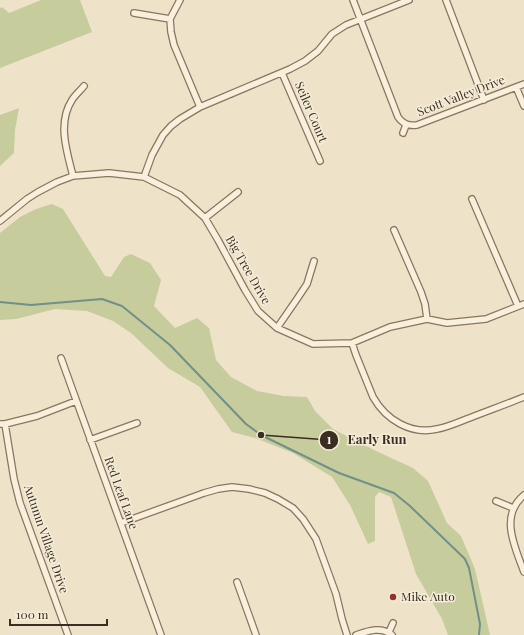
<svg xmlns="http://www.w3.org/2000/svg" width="524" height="635" viewBox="0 0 524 635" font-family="'Playfair Display',serif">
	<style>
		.green { fill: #c6cc9c }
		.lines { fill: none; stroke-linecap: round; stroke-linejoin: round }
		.stream { stroke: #709089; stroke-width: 2 }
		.minor-casing { stroke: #8a755e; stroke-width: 8 }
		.minor { stroke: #f8f0dc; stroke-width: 5.5 }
		.poi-dot { fill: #972f2f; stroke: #f5edd8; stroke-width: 1.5 }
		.labels { text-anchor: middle; stroke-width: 3; stroke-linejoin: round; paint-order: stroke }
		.street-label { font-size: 12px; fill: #3a2d21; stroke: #f5edd8 }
		.poi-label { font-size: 12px; fill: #3a2d21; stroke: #f5edd8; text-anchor: start }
		.leader { fill: none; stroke: #3a2d21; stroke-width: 1.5 }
		.callout-dot { fill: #3a2d21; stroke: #f5edd8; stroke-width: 1.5 }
		.mark-label { font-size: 12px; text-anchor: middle; font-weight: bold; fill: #fff }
		.callout-label { font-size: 13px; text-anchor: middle; font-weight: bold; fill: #3a2d21; stroke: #f5edd8; stroke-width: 3; stroke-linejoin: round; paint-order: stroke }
	</style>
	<rect width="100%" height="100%" fill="#eee3c9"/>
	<!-- green -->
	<path class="green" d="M41 0H80L92 32 0 68V8L2 7 9 13Z
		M19 108 15 130 14 153 0 166V115Z
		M52 204 63 209 105 276 111 277 124 257 131 254 150 263 161 280 154 306 175 328 197 318 209 328 216 360 231 377 257 391 284 396 307 397 315 411 333 429 374 450 413 468 428 481 447 523 461 536 475 569 490 635H448L442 619 416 574 391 497 379 492 375 497V541L368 544 350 505 332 477 293 453 255 438 232 432 200 387 168 368 131 333 113 321 87 311 55 309 16 319 0 320V233L20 217 36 209Z"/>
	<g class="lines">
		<!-- stream -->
		<path class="stream" d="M0 302 31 305 102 299 122 306 170 345 246 424 261 435 339 473 394 493 410 506 465 559 469 568 480 624 479 635"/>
		<defs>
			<path id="minor" d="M180 0 170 19 171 32 174 45 200 107
				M353 0 398 117C403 124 408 126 417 125L524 84
				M446 0 484 100
				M134 13 170 19
				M282 73 320 161
				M516 87 524 106
				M403 133 406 125
				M73 176C67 152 57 123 72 100 75 95 80 91 84 86
				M144 177 152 155 163 135 171 126 180 119 200 107 290 69 305 61 318 51 332 34 346 25 409 0
				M472 199 518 306
				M205 218 238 192
				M0 221 27 199 38 192 57 182 73 176 109 173 144 177 180 195 205 218 218 240 245 290 258 311 277 328 313 344 352 343 390 327 427 319 447 323 486 319 524 304
				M394 230 421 292 425 304 427 319
				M277 328 297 299 307 284 314 261
				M352 343 356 355 373 397C386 420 411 435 437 429 449 427 461 421 472 417 490 410 507 404 524 397
				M61 358 161 635
				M0 424H5L37 416 76 401
				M5 424 14 479 20 503 68 635
				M90 440 137 423
				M524 495C499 516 515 547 524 572
				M496 501 513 508
				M121 523 204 493 218 489 232 487 249 489 265 493 278 499 293 508 303 519 316 539 336 594 342 619 347 635
				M237 582 256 635
				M389 632 393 623
				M356 635C368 631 381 626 392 635"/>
		</defs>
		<!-- minor casing -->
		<use href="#minor" class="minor-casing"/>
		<!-- minor -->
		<use href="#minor" class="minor"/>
	</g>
	<!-- markers -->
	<circle class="poi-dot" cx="393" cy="597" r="4"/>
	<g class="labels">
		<!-- street labels -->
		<g class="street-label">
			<text transform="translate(461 96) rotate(-21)" y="4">Scott Valley Drive</text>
			<text transform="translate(311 112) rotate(67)" y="4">Seiler Court</text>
			<text transform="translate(248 270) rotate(60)" y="4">Big Tree Drive</text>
			<text transform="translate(121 493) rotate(70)" y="4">Red Leaf Lane</text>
			<text transform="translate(46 539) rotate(71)" y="4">Autumn Village Drive</text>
		</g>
		<!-- poi labels -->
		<g class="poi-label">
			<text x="401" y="601">Mike Auto</text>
		</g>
	</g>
	<!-- callouts -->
	<path class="leader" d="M261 435L329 440"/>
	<g class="callout-dot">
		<circle cx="261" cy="435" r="4"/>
		<circle cx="329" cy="440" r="10"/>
	</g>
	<g class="mark-label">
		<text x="329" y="444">1</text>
	</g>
	<g class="callout-label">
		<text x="377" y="444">Early Run</text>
	</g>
	<!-- scale -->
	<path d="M10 619v6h97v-6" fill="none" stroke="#3a2d21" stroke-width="2"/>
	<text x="16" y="619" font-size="12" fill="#3a2d21" stroke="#f5edd8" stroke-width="3" paint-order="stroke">100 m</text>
</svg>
